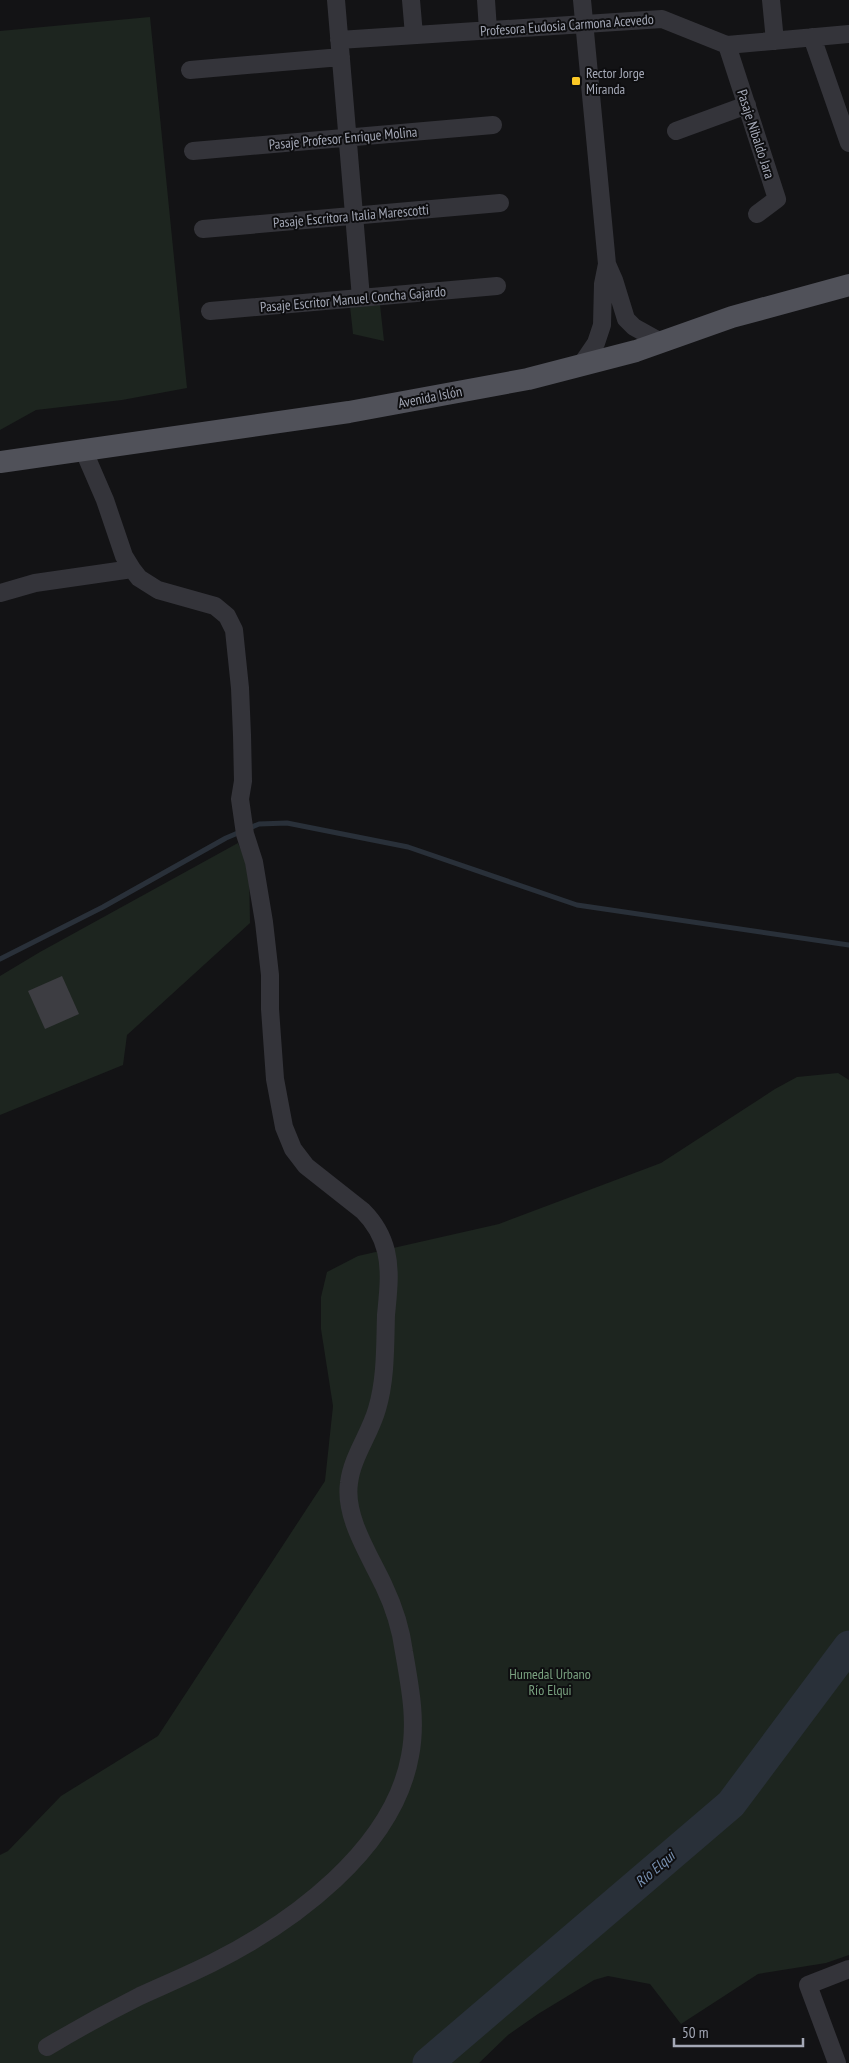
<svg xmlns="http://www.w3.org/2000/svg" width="849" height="2063" viewBox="0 0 849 2063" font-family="'PT Sans Narrow',sans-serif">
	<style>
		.green { fill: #1d251f }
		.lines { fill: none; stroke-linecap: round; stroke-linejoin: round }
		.stream { stroke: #293039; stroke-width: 5 }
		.river { stroke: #293039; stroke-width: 31 }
		.building { fill: #3d3d42 }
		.minor { stroke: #34343a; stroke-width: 18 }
		.major { stroke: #505159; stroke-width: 22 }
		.poi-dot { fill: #fbc825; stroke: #0e0e10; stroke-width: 2 }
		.labels { text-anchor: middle; stroke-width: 4; stroke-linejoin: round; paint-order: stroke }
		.street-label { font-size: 14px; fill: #a4a8b6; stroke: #0e0e10 }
		.poi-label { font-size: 14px; fill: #a4a8b6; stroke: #0e0e10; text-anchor: start }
		.park-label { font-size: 14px; fill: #7aa280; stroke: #0e0e10 }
		.water-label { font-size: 15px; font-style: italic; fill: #7992b3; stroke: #0e0e10 }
	</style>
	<rect width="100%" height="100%" fill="#131315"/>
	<!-- green -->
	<path class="green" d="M150 17 187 388 122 400 36 410 0 430V31Z
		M380 305 384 341 353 334 350 306Z
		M238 843 249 869 250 923 127 1035 123 1065 0 1115V976L40 952Z
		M838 1073 849 1080V1955L826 1963 758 1974 681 2024 650 1984 608 1976 594 1980 538 2014 508 2035 479 2063H0V1855L8 1851 61 1796 158 1736 325 1481 333 1406 321 1329V1297L327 1272 358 1256 499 1224 661 1163 775 1089 797 1077Z"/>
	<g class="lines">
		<!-- stream -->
		<path class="stream" d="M0 959 103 907 226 838 259 824 287 823 408 847 577 905 849 945"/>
		<!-- river -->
		<path class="river" d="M428 2063 731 1804 849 1646"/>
	</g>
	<!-- building -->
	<path class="building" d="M62 976 79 1014 45 1029 28 991Z"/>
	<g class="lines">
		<!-- minor -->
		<path class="minor" d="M336 0 361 298
			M411 0 414 35
			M486 0 488 30
			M771 0 775 41
			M812 37 849 143
			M339 40 662 19 727 45 849 34
			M727 45 777 199 757 214
			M190 70 341 57
			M676 131 747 105
			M193 151 493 125
			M203 229 500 203
			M607 264 614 280 626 319 634 327 661 342
			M210 311 497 286
			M581 365 596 343 602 325 603 284 607 264 582 0
			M0 593 35 583 132 569
			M47 2047C77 2029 108 2012 140 1996 164 1985 188 1975 212 1963 292 1923 393 1850 410 1756 417 1721 410 1687 404 1652 401 1629 394 1607 384 1586 370 1556 344 1517 349 1483 352 1457 370 1434 377 1409 386 1379 385 1346 386 1315 388 1294 391 1272 386 1251 382 1235 374 1222 363 1211L306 1166 293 1149 284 1127 275 1079 270 1009V975L264 922 254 862 245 834 240 799 243 781 242 735 240 688 234 630 227 616 215 606 158 590 139 578 132 569 124 556 105 500 83 449
			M837 2063 808 1985 849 1969"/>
		<!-- major -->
		<path class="major" d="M0 462 349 412 528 379 636 351 732 317 849 285"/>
	</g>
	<!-- markers -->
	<rect class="poi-dot" x="571" y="76" width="10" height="10" rx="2.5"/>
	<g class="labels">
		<!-- street labels -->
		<g class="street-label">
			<text transform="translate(567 25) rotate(-4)" y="5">Profesora Eudosia Carmona Acevedo</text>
			<text transform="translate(756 134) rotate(72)" y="5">Pasaje Nibaldo Jara</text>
			<text transform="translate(343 138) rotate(-5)" y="5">Pasaje Profesor Enrique Molina</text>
			<text transform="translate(351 216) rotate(-5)" y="5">Pasaje Escritora Italia Marescotti</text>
			<text transform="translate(353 299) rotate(-5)" y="5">Pasaje Escritor Manuel Concha Gajardo</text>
			<text transform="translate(430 397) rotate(-11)" y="5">Avenida Islón</text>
		</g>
		<!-- poi labels -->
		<g class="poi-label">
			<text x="586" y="78">Rector Jorge<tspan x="586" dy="16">Miranda</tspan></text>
		</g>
		<!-- park labels -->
		<g class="park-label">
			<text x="550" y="1679">Humedal Urbano<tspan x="550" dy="16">Río Elqui</tspan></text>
		</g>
		<!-- water labels -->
		<g class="water-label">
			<text transform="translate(655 1869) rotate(-41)" y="5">Río Elqui</text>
		</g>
	</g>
	<!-- scale -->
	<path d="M674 2038v8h129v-8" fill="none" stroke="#a4a8b6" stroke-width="2.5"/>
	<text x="682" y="2038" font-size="15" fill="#a4a8b6" stroke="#0e0e10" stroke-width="4" paint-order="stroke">50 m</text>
</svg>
